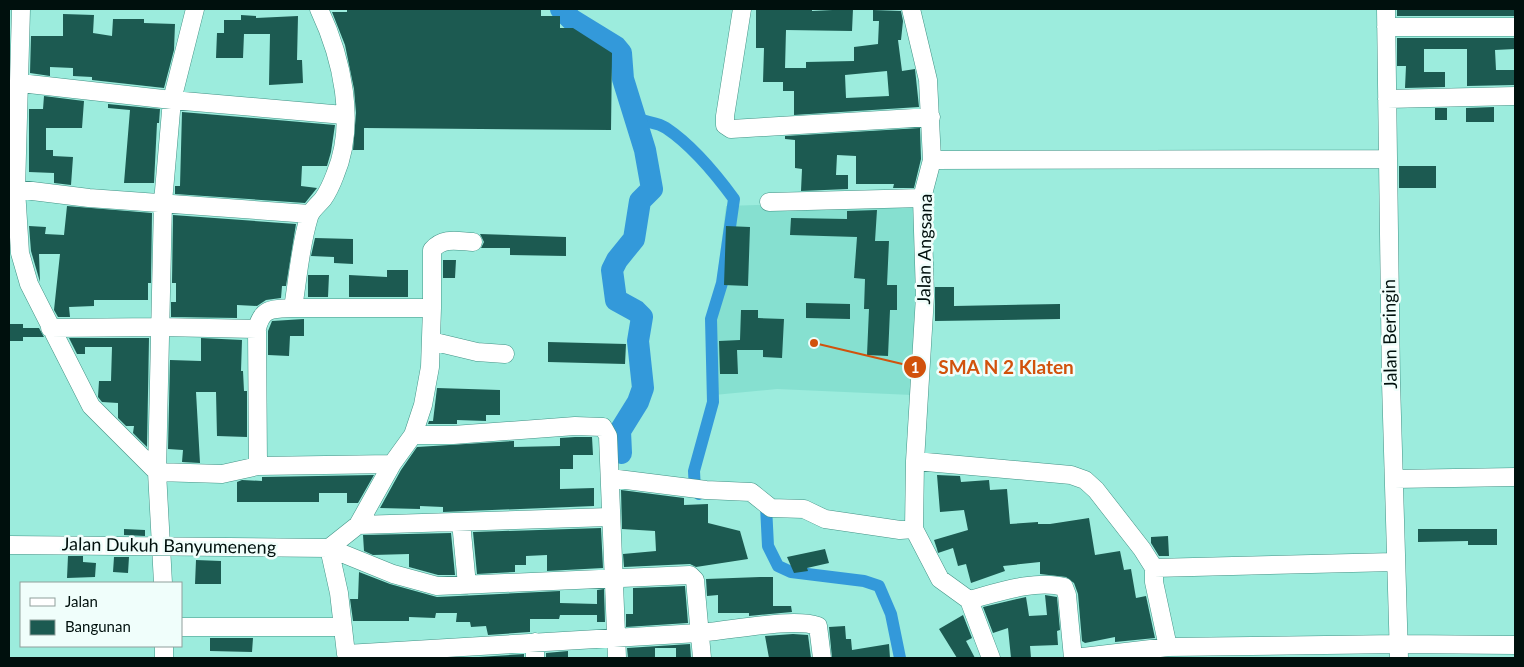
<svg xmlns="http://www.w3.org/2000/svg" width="1524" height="667" viewBox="0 0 1524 667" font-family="Lato,sans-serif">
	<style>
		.built { fill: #86e0d0 }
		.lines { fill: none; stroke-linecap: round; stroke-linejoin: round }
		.canal { stroke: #3399da; stroke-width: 12 }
		.river { stroke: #3399da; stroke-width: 22 }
		.building { fill: #1c5a51; fill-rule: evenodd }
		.minor-casing { stroke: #439386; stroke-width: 19 }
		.minor { stroke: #fff; stroke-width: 18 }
		.labels { text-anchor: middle; stroke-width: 5; stroke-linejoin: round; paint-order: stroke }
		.street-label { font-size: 18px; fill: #00100d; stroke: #f0fefb }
		.leader { fill: none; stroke: #d1520c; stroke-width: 2 }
		.callout-dot { fill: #d1520c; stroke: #f0fefb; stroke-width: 2 }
		.mark-label { font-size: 15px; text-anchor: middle; font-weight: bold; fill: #fff }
		.callout-label { font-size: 19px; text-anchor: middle; font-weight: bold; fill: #d1520c; stroke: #f0fefb; stroke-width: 5; stroke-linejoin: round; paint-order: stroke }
	</style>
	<rect width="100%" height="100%" fill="#9cecdd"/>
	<!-- built -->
	<path class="built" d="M918 200 912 395 777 389 714 395 715 296 726 206Z"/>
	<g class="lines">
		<!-- canal -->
		<path class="canal" d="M634 116C642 123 656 121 666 128 693 146 715 173 734 199L722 283 711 319 713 402 694 471 695 491 699 494
			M763 500 766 506 768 546 778 566 791 572 864 581 879 586 891 614 900 658"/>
		<!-- river -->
		<path class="river" d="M561 9 572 20 616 47 621 53 623 79 645 150 652 189 640 201 634 239 617 260 612 270 616 300 636 311 642 317 638 341 643 388 638 402 620 431 621 453"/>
	</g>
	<!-- building -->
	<path class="building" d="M347 9H541V16H560V28H573L612 53 611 130 364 128V150H353L356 113 354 89 345 45 332 12H347Z
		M756 9H812V11L853 9 852 31 786 30 785 68H806V62L854 61V47L878 44 879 21H873V10L901 11 903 21 901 40H898L902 71 915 69 919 107 794 115V91H783V82H763L764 48H756ZM887 71 889 96 846 98 845 75Z
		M1397 9H1515V16H1397Z
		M63 14 94 15 93 33 112 36 113 19H144V23L175 24 174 50 164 88 92 80V77L73 76V68L50 67V76L30 73 31 36H63Z
		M241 15 256 16V18L298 16 297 60H302L303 83 269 85 270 34H244L243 58H216L217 33H224V20H241Z
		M1397 38H1515V49L1495 50 1496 70H1515V85L1467 86V49H1424V72H1445V87L1405 88 1406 66H1397Z
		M44 96 84 101 82 128H46V150H53V156L73 157 71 185 54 183V173L29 172V109H43Z
		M108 104 160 109 159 123H157L154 183H124L130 110 108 108Z
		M1494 107V122H1466V108Z
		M1435 108H1447V120H1435Z
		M182 112 335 125 331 152 327 166H302L301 186 317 188 305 203 175 194V186H180Z
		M920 128 921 159 914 188H893L894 184H856V156L837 155 836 175H848V189L801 191 802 169 795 168V140L785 139V136Z
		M1399 166H1436V188H1399Z
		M67 206 152 213 151 283H148V300H94V306L69 307 70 317H58L54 310 60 254H39L40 282 31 251 29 226 46 227 45 234 64 235Z
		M877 210 875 241H889L887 285H897V310H890L888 356 867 355 869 309H864L865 279 854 278 857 237 790 235 791 218 847 219V211Z
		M173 215 296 224 286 286H282L281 298 266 300 257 306 237 305V318L171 317V302H176V283H172Z
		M726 226 750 227 748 286 724 285Z
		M480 234 566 237V256L510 255V248H481L484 242Z
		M315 238 353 239V264L334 263V257L311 256Z
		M443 260H456L455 278H443Z
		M387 270H408V297H349V275L387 277Z
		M308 275H329L328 297H308Z
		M935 287H954V306L1060 304V319L935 321Z
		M806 303 850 304V319L806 318Z
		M741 310H758V318L784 319 782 358 763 357V350H737L738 374H720L719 341 740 340Z
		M304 319V336H290L289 356 268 355V331L272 321Z
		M9 324H23V328H39L44 337H23V341H9Z
		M69 338H149L147 447 133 433 134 426H126L118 418V403L102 402 98 397 99 381H111L112 347H85V354H77Z
		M201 338 242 340 241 371H243L244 391H247V437L217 436 216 392H196L200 463 182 462 183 450 168 449 170 360 201 361Z
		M548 342 626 344 625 364 548 362Z
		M437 388 500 390V415H486V421L457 420V424H428L429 421H433Z
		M575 437H592L593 455H573V469H560V489L594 488V506L443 512V507L420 506V509L380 508 401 470 417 447 514 441V447L560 446V438Z
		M374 475 358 503H347V493H319V502H237V482L242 480 262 481V477Z
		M937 475 960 476 961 482 989 480 990 490 1007 489 1010 524 1038 522V524H1050L1089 518 1095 555 1120 551 1124 570 1131 569 1136 598 1146 596 1155 638 1115 642V637L1085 643 1082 641 1078 594 1074 583 1066 577 1040 574V562L1003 566 1005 571 971 583 966 564 958 566 953 548 938 553 937 549 934 540 968 530 964 510 940 512Z
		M621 490 684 498V505L708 504V523L740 531 748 559 696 567 690 564 624 567 623 554 656 551 655 531 622 529Z
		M601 528 603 568 547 571V555L526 556V565H515V572L477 574 473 532Z
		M124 529 145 530V536L124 535Z
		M1418 529H1497V545H1468V541L1418 542Z
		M451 533 455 575H438L409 567V554L373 555 364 551 363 535Z
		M1168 536 1169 556H1159L1151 543V537Z
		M825 549 829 563 807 568 808 571 794 573 787 557Z
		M68 556H83V562L96 563 95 577 67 578Z
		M114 557H129L128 573 113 572Z
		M196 560 221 561V584H195Z
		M359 572 390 584 437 597 560 591V603L597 604V590L604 589 605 622H597V615H560L559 619H530V632L488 635 486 626 471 627 470 622H456L457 613H436L435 618 409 617V621H353L350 599H358Z
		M760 577H773V606H791L792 612 749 616V613H718V595L707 596 706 579Z
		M685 586 688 623 626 627V614H633V588Z
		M1045 595 1057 597 1060 630 1057 631 1058 645 1030 646 1031 658H1011L1008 628 993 633 983 607 1026 597 1029 616 1047 615Z
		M963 615 972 638 966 641 975 658H957L939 629Z
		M845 626 846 639H851L852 650 889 644 890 658H832L829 627Z
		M793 634 808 635 811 658H769L765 636Z
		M210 638H253L252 652 210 651Z
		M690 644 691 658H676V648H655V658H628L627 648Z
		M568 651V658H546V653Z
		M524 654V658H479V657Z"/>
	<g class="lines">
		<defs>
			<path id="minor" d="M21 9 16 189 20 253 29 284 91 406 157 472 222 474 258 466 392 464
				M742 9 725 116V125L731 129 931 117
				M911 9 928 80 932 160 922 198 925 296 915 461 914 529 940 579 969 600 991 658
				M1386 9 1391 382 1399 658
				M1386 27H1515
				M20 83 172 100 344 115
				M1387 99 1515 96
				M932 160 1388 159
				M16 189 89 198 310 214
				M769 202 922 198
				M293 308C298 278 300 246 309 217 311 210 318 205 323 199 328 192 332 183 335 175 357 123 342 58 319 9
				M50 328 161 327 257 329
				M431 341 477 352 505 354
				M413 435H453L575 426 603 427 608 436 617 658
				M915 461 1071 475 1085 480 1096 490 1142 549 1154 568 1394 562
				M258 466 257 329C262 307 273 309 293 308H432V250C443 237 457 241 473 242
				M610 478 706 490 751 492 771 508 804 509 825 519 900 530 914 529
				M1394 479 1515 477
				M461 522 467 585
				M358 525 609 517
				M9 545 329 548 393 574 437 586 690 575 695 580 702 658
				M1154 568V582L1168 647
				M163 583 157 472 163 202 172 100 195 9
				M969 600C996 593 1036 579 1064 587L1067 595 1073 658
				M181 627H343
				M535 642V658
				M164 646V658
				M346 654C464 647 581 640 698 633 729 631 792 617 818 626L822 658
				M349 658 346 654 339 593 329 548 358 525 392 464 413 435 423 405 430 367 432 308
				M1074 658 1168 647 1399 644 1515 645"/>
		</defs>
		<!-- minor casing -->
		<use href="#minor" class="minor-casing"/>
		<!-- minor -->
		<use href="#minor" class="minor"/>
	</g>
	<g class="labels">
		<!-- street labels -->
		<g class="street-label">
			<text transform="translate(925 249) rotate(-89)" y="6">Jalan Angsana</text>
			<text transform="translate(1390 334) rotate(-91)" y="6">Jalan Beringin</text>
			<text transform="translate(169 546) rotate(1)" y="6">Jalan Dukuh Banyumeneng</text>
		</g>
	</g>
	<!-- callouts -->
	<path class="leader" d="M814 343L915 367"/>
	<g class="callout-dot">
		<circle cx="814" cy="343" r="5"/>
		<circle cx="915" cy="367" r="12"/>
	</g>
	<g class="mark-label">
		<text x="915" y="373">1</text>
	</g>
	<g class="callout-label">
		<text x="1006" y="374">SMA N 2 Klaten</text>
	</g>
	<!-- border -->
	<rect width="1524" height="667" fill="none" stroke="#00100d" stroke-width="20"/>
	<!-- legend -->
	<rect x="20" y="582" width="162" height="65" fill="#f0fefb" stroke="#909f9c"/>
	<rect x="30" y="598" width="25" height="8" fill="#ffffff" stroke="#909f9c"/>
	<text x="65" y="607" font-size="15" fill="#00100d">Jalan</text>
	<rect x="30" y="620" width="25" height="15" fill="#1c5a51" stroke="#909f9c"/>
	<text x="65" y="632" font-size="15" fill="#00100d">Bangunan</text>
</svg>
